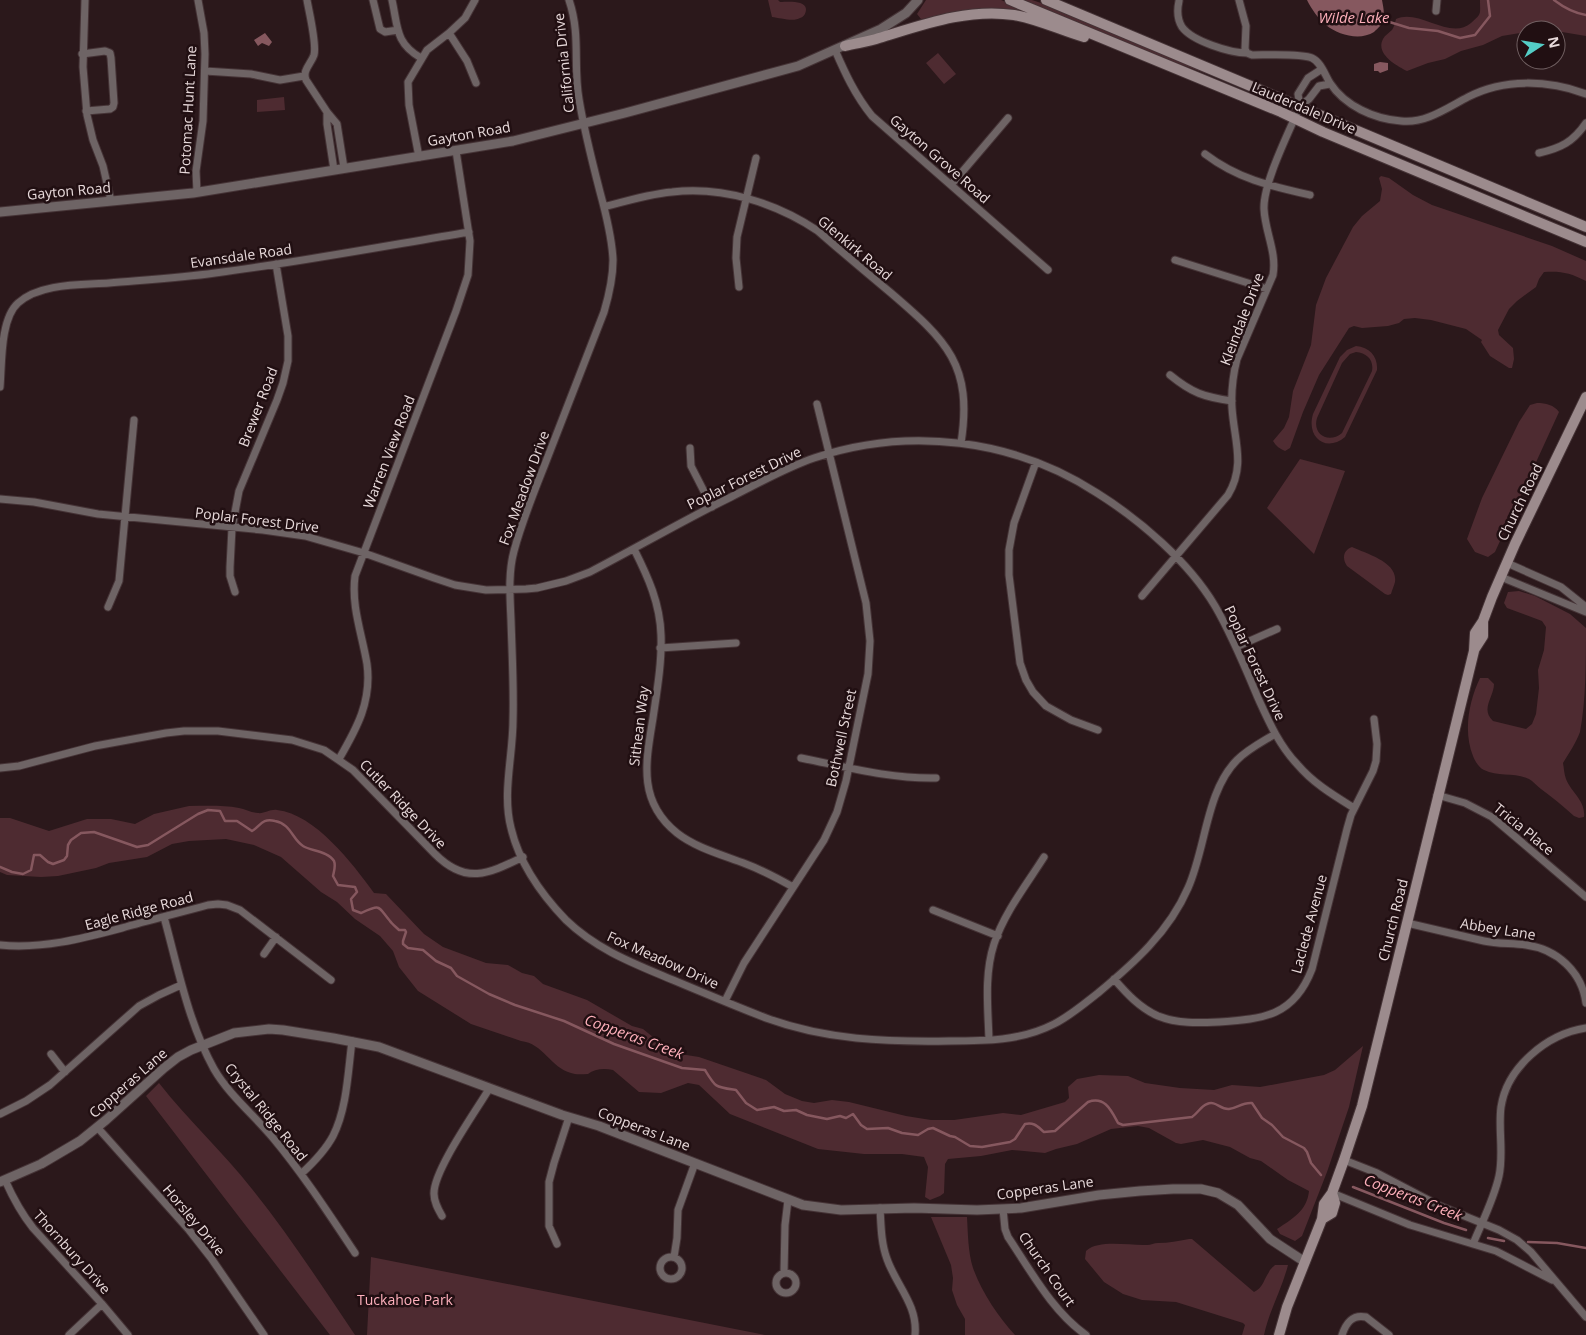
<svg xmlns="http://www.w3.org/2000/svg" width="1586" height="1335" viewBox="0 0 1586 1335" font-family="'Open Sans',sans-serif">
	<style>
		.green { fill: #4e2b31; fill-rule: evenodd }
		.water { fill: #86585f }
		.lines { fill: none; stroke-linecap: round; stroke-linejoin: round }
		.stream { stroke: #86585f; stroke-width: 2.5 }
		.minor-casing { stroke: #453336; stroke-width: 9 }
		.tertiary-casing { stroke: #453336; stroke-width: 11 }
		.secondary-casing { stroke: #453336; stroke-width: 12 }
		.minor { stroke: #6e6465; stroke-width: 7 }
		.tertiary { stroke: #6e6465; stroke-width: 9 }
		.secondary { stroke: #9c8b8d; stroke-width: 10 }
		.labels { text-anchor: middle; stroke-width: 5; stroke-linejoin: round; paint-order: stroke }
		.street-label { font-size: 14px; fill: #e8dadb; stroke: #210f12 }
		.park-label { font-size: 14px; fill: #feb0bc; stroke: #210f12 }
		.water-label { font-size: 15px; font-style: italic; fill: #fdafba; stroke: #210f12 }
	</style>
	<rect width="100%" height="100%" fill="#2b181b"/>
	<!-- green -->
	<path class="green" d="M768 0H778L780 2C788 2 805 0 806 9 806 13 804 17 800 18 794 22 780 18 772 17Z
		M926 0H1001L1020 8 1021 9 1020 11 921 19 917 14Z
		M1024 0H1032L1056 8 1222 77 1221 79 1158 56Z
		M1480 0H1586V36L1556 31V30H1526V32L1502 36 1483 45 1461 51 1445 59 1428 63 1407 71C1397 66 1375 54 1383 39 1385 35 1389 33 1392 30 1394 27 1395 23 1396 19 1419 8 1450 41 1471 23 1482 13 1480 15 1480 0Z
		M938 53 956 74 944 84 926 63Z
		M284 97 285 110 257 112V100Z
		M1381 176 1389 178 1413 195 1432 205 1552 246 1586 261V281C1570 273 1562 271 1544 272L1539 279 1536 287 1517 301 1509 309 1498 330 1499 335 1513 348 1514 359 1512 368H1509L1490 356 1481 342 1482 340 1466 329 1431 320 1415 318 1404 319 1399 323 1388 326 1362 328 1354 326 1349 328 1319 375 1303 412 1290 448 1285 451C1280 449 1276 446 1273 441L1284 428 1289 417 1293 391 1311 345 1316 305 1326 278 1353 227 1362 216 1380 201 1382 189 1379 178Z
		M1356 346C1370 347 1378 357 1377 370L1345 437C1326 453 1306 437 1313 414L1340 357 1347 350ZM1356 352C1367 353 1374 360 1372 371L1342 433C1329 444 1312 435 1317 418L1342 363 1350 354Z
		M1537 403C1546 403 1554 405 1559 412L1495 552 1488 557 1475 552 1467 539 1482 498 1519 422 1530 405Z
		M1300 459 1345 471 1314 554 1267 508Z
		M1352 547C1367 554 1398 562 1395 582 1394 586 1392 590 1391 594L1388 595 1385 594 1347 566C1342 559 1343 550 1352 547Z
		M1519 591 1535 596 1570 614 1586 628C1586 661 1586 701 1580 732 1576 743 1569 753 1563 763 1564 768 1564 774 1566 779 1571 792 1586 801 1584 817L1579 818 1574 816C1563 806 1552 797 1541 789 1537 786 1533 781 1529 779 1515 772 1498 777 1484 770 1479 768 1475 761 1473 756 1463 731 1469 701 1480 678H1488L1494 684C1494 697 1480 709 1493 721L1526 729 1532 724 1536 714 1539 688 1538 670 1544 650 1546 627 1542 621 1507 608 1504 603 1508 592Z
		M189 806C206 806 223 805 239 808 245 809 252 813 258 813 264 814 270 809 277 810 315 814 353 864 374 893L386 894 424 934 443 947 486 963 508 965 522 973 534 976 543 984 587 1000 632 1026 643 1029 669 1050 680 1054 699 1057 766 1080 785 1094 802 1101 814 1103 832 1100 849 1102 906 1116 931 1120H954L1003 1113 1021 1115 1065 1102 1069 1098 1068 1087 1077 1079 1099 1075 1128 1076 1145 1083 1180 1088 1214 1090 1232 1085 1260 1087 1324 1075 1335 1070 1363 1046 1349 1107 1327 1172 1302 1236 1295 1241 1280 1234 1277 1229C1292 1219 1307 1211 1309 1191L1288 1180 1261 1161 1250 1158 1230 1147 1203 1140 1181 1144 1176 1143 1149 1128 1138 1126 1111 1129 1077 1144 1056 1149 1045 1153 1012 1150 981 1156 948 1159 945 1164 944 1193 940 1196 930 1200 925 1197 928 1167 924 1157 902 1154H864L818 1149 730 1114 699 1085 688 1083 661 1093 639 1092 613 1070C604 1068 594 1069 588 1074 582 1074 576 1075 571 1073 551 1068 543 1043 521 1041L471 1024 418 991 399 967 393 951 380 936 355 919 337 902 321 892 281 857 254 845 226 839 189 841 172 844 147 857 109 863 96 868 58 876 41 877 7 875 0 872V818H10L49 831 87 819H111L135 824 154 814Z
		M159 1083C188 1120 223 1152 252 1189 289 1235 322 1286 355 1335H330L146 1096Z
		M931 1217H967C968 1234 968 1252 973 1268 982 1293 998 1316 1015 1335H965V1319L957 1305 952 1290 953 1278 951 1265Z
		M1189 1239H1192L1254 1292C1263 1288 1264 1279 1269 1272 1270 1269 1273 1267 1275 1265H1288C1282 1289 1269 1311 1264 1335H1242L1245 1325 1243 1323 1176 1302 1142 1300 1123 1294 1104 1282 1085 1259 1086 1251C1099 1239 1130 1246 1147 1245 1151 1245 1154 1243 1158 1243 1169 1243 1178 1241 1189 1239Z
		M371 1257 765 1335H367Z"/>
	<!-- water -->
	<path class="water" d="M1307 0H1382C1383 6 1385 13 1383 20 1382 25 1378 28 1374 32 1360 41 1338 35 1326 25 1318 19 1311 8 1307 0Z
		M265 33 272 42 269 46 262 43 258 46 254 40Z
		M1380 62 1388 63V70L1380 73 1378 71H1374V64Z"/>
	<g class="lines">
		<!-- stream -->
		<path class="stream" d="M1554 0C1563 7 1574 13 1586 15
			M1383 20 1409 28 1438 31 1460 38 1475 35 1490 16 1488 0
			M0 867 12 872 23 874 31 870 34 855H40L48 862 53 864 64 860 67 856 68 845 71 840 81 833 94 832 137 847 148 845 198 814 208 810 220 811 225 821H237L252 831C261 826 261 818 275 821 291 824 292 839 303 846 311 851 328 851 334 861 336 866 334 871 333 876L338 885 355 887 357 892 351 899 353 910 361 913C382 904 377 906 390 921 392 924 396 927 399 930H405L406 932 403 941V944L408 948 423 950 436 961 451 968 457 976 489 994 515 1005 564 1021 614 1044 682 1068 705 1070C716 1088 715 1087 736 1090L746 1103 757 1110 774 1107 784 1111 796 1110 807 1115 827 1119 840 1116 846 1118 853 1114 861 1125 867 1129 888 1128 902 1133 918 1135 928 1129 933 1128 950 1136 955 1137 970 1146 982 1147 1010 1142 1015 1139 1025 1124C1034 1122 1037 1126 1044 1132L1055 1131 1088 1102C1105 1096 1111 1110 1118 1123L1123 1125 1192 1117C1198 1113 1201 1106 1207 1104 1216 1100 1220 1110 1229 1109 1237 1108 1243 1102 1252 1103L1262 1118 1272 1125 1283 1137 1304 1148 1307 1152 1311 1163 1321 1175
			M1353 1187 1444 1223 1466 1230
			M1488 1238 1504 1241
			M1528 1242 1557 1243 1586 1248"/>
		<defs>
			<path id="minor" d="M85 0 83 67 87 115 93 140 103 166 111 201
				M307 0C309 12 317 44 314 55 311 64 302 70 306 80L327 112
				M373 0 380 29 385 32 398 30
				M392 0C398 27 395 43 421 58
				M569 0C581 35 573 65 579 99 584 130 592 161 600 192 606 214 612 237 613 260 613 278 609 295 604 312 584 363 565 413 545 464 534 492 522 521 514 551 508 573 510 597 511 620 512 653 514 687 513 720 513 756 502 793 511 828 519 862 542 895 566 920 597 950 635 964 673 980 704 993 735 1006 766 1018 826 1040 886 1042 949 1041 985 1041 1021 1041 1054 1024 1070 1016 1084 1004 1098 993 1134 963 1169 932 1188 888 1206 848 1206 791 1237 760 1248 749 1262 742 1275 734
				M1239 0 1246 26 1245 49 1247 53 1252 55C1266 55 1301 53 1312 58 1321 62 1325 75 1330 83 1345 106 1374 119 1401 121 1425 124 1447 108 1468 97 1504 78 1549 80 1586 94
				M1179 1C1177 10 1177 19 1182 27 1192 41 1230 53 1247 53
				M1436 11 1437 0
				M449 33 467 61 476 83
				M835 50C845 73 855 95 872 116L1048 270
				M82 54 105 51 110 53 111 58 114 103 113 107 110 109 86 111
				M205 71 251 74 280 80 304 76
				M1300 106 1298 94 1308 78 1322 69
				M1539 153C1561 148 1573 142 1586 123
				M1205 154C1238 179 1270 186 1310 195
				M419 157 409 105 408 82 427 50 449 33 465 18 475 0
				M334 170 327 124V112L337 124 344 168
				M951 185 1008 118
				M197 192 196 171 203 121 205 54 204 33 198 0
				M604 207C626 201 649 194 672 192 723 186 776 203 818 231 842 252 867 273 891 293 947 341 973 365 961 443
				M1175 260 1267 289
				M739 287 736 258 737 237 756 158
				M1170 375C1192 393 1204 397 1232 401
				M0 387C2 364 0 319 18 303 40 283 81 285 109 283 144 280 180 278 215 273 300 262 385 246 469 232
				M690 448 691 466 712 507
				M1036 462 1014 523 1009 550V575L1020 663 1026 680 1033 692 1046 706 1071 720 1098 730
				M0 499 34 502 98 514 263 530 305 536 364 553 434 578 455 585 486 590 526 589 537 588 566 581 590 572C638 547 684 520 731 497 759 483 785 468 814 458 909 426 1014 439 1097 493 1140 520 1189 562 1215 606 1232 635 1245 667 1258 698 1269 722 1279 745 1297 764 1313 783 1333 795 1354 808
				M634 549C648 577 660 603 661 635 662 662 657 691 653 718 646 761 637 801 677 833 696 848 723 855 746 864 762 870 777 878 793 887
				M1507 563 1561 587 1586 607
				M1501 577 1586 612
				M235 592 230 576V567L232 528 239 491 277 400 283 383 288 361V336L276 264
				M1142 596 1228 495C1246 465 1234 440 1232 408 1231 391 1233 375 1237 359L1273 275C1277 252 1265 232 1264 209 1263 183 1289 132 1300 106L1309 99 1319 86 1330 84
				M108 607 119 581 134 420
				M1236 647 1277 629
				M660 648 736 643
				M801 758C846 767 890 779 936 778
				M339 759C357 728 372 701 367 664 362 634 351 606 355 576L456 311 468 275 470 241 456 151
				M0 768 19 766 95 746 166 733 184 731H218L292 740 324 750 353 770 435 854C466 885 488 874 523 857
				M1437 795 1465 803 1492 817 1586 897
				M933 910 998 936
				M164 917C178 968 188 1022 214 1069 229 1095 254 1115 273 1138 303 1174 329 1214 355 1253
				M1407 923 1484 941C1498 944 1512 943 1526 945 1557 949 1582 972 1586 1003
				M0 945C42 949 81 939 122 928 150 920 179 913 208 905L218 904 227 905 240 910 331 980
				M264 954 276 937
				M1114 979C1127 994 1140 1008 1158 1016 1178 1024 1198 1023 1219 1022 1264 1019 1294 1016 1312 969L1347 829 1351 815 1373 771 1376 761 1377 744 1374 719
				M725 1001 744 963 824 840 837 812 846 781 868 674 870 641 866 603 817 404
				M989 1040C988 1008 984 975 994 944 1004 913 1027 884 1044 857
				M51 1054 65 1072
				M0 1114 26 1101 50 1085 139 1006 159 995 181 985
				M97 1127 189 1230 211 1258 264 1335
				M1344 1160 1377 1173 1440 1206 1499 1230 1517 1240 1531 1252 1586 1317
				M301 1174C313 1163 325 1151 333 1136 347 1109 348 1071 352 1041
				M5 1180C13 1198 21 1213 33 1228L102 1304 128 1335
				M1332 1193 1410 1225 1496 1251 1552 1280
				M880 1208C881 1225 881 1243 887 1259 896 1285 918 1305 915 1335
				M1003 1209 1005 1229 1008 1237C1031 1271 1052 1311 1086 1335
				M442 1216C438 1209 434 1202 434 1194 433 1171 476 1111 489 1089
				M557 1244 549 1226V1182L554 1163 569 1117
				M1473 1244C1482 1222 1494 1199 1499 1176 1504 1153 1498 1130 1501 1107 1507 1067 1547 1034 1586 1028
				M660 1268a11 11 0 1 1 22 0a11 11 0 1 1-22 0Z
				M674 1257 677 1238 678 1210 695 1163
				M784 1273 785 1225 788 1200
				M776 1283a10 10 0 1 1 20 0a10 10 0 1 1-20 0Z
				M69 1335 102 1304
				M1342 1335C1346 1323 1352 1314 1366 1317L1389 1335"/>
			<path id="tertiary" d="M0 212 193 193 513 141 625 113 798 66 881 29 906 13 918 0
				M0 1182 41 1164 80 1141 106 1120 164 1068 178 1057 191 1050 234 1033 269 1029 283 1030 333 1038 379 1047 562 1115 599 1126 803 1205 841 1210 914 1208 977 1210 1021 1208 1099 1195 1140 1191 1173 1189H1201L1218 1193 1238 1205 1270 1239 1305 1262"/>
			<path id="secondary" d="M1010 0 1281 112 1323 132 1586 242
				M1046 0 1586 227
				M845 46C856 43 868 42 879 38 922 25 967 8 1014 15 1038 19 1060 30 1084 37
				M1474 650 1483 636V621
				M1322 1219 1332 1213 1335 1203 1332 1193
				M1279 1335 1287 1307 1322 1219 1324 1204 1332 1193 1344 1160 1362 1106 1474 651 1475 633 1483 621 1492 597 1515 544 1586 397"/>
		</defs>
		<!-- minor casing -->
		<use href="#minor" class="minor-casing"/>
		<!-- tertiary casing -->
		<use href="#tertiary" class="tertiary-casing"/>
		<!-- secondary casing -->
		<use href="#secondary" class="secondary-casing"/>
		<!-- minor -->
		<use href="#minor" class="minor"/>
		<!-- tertiary -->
		<use href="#tertiary" class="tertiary"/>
		<!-- secondary -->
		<use href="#secondary" class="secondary"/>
	</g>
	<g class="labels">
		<!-- street labels -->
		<g class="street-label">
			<text transform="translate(564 63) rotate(-96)" y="5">California Drive</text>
			<text transform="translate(1304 108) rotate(23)" y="5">Lauderdale Drive</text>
			<text transform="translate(188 110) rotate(-87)" y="5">Potomac Hunt Lane</text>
			<text transform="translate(469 134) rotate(-10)" y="5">Gayton Road</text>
			<text transform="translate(940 159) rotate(41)" y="5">Gayton Grove Road</text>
			<text transform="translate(69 191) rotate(-5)" y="5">Gayton Road</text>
			<text transform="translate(855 248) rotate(40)" y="5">Glenkirk Road</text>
			<text transform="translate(241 256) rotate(-8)" y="5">Evansdale Road</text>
			<text transform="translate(1242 319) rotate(-69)" y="5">Kleindale Drive</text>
			<text transform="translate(258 407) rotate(-69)" y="5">Brewer Road</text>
			<text transform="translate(389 452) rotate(-69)" y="5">Warren View Road</text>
			<text transform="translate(744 478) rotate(-26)" y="5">Poplar Forest Drive</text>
			<text transform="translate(524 488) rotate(-70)" y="5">Fox Meadow Drive</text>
			<text transform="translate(1520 502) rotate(-64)" y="5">Church Road</text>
			<text transform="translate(257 520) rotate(7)" y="5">Poplar Forest Drive</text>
			<text transform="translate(1255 663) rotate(65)" y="5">Poplar Forest Drive</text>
			<text transform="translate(639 726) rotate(-83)" y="5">Sithean Way</text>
			<text transform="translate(841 738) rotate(-78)" y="5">Bothwell Street</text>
			<text transform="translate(403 804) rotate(46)" y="5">Cutler Ridge Drive</text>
			<text transform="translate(1524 829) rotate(39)" y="5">Tricia Place</text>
			<text transform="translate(139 911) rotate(-15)" y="5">Eagle Ridge Road</text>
			<text transform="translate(1393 920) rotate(-76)" y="5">Church Road</text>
			<text transform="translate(1309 924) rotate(-75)" y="5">Laclede Avenue</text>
			<text transform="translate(1498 929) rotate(9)" y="5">Abbey Lane</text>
			<text transform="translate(663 960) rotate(24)" y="5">Fox Meadow Drive</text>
			<text transform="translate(128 1083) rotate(-41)" y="5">Copperas Lane</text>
			<text transform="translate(266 1112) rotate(51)" y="5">Crystal Ridge Road</text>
			<text transform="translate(644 1129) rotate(21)" y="5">Copperas Lane</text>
			<text transform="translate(1045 1188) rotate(-8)" y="5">Copperas Lane</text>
			<text transform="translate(194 1220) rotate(50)" y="5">Horsley Drive</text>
			<text transform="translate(72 1252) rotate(48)" y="5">Thornbury Drive</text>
			<text transform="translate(1047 1269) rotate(55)" y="5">Church Court</text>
		</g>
		<!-- park labels -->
		<g class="park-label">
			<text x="405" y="1305">Tuckahoe Park</text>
		</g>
		<!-- water labels -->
		<g class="water-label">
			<text x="1354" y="23">Wilde Lake</text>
			<text transform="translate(634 1037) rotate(20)" y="5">Copperas Creek</text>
			<text transform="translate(1413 1198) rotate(21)" y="5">Copperas Creek</text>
		</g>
	</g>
	<!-- north arrow -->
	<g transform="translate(1541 45) rotate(78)"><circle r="24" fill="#210f12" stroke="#716062"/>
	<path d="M0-4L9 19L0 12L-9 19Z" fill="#54cdc6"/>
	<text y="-8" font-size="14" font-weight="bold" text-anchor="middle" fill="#e8dadb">N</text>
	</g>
</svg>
